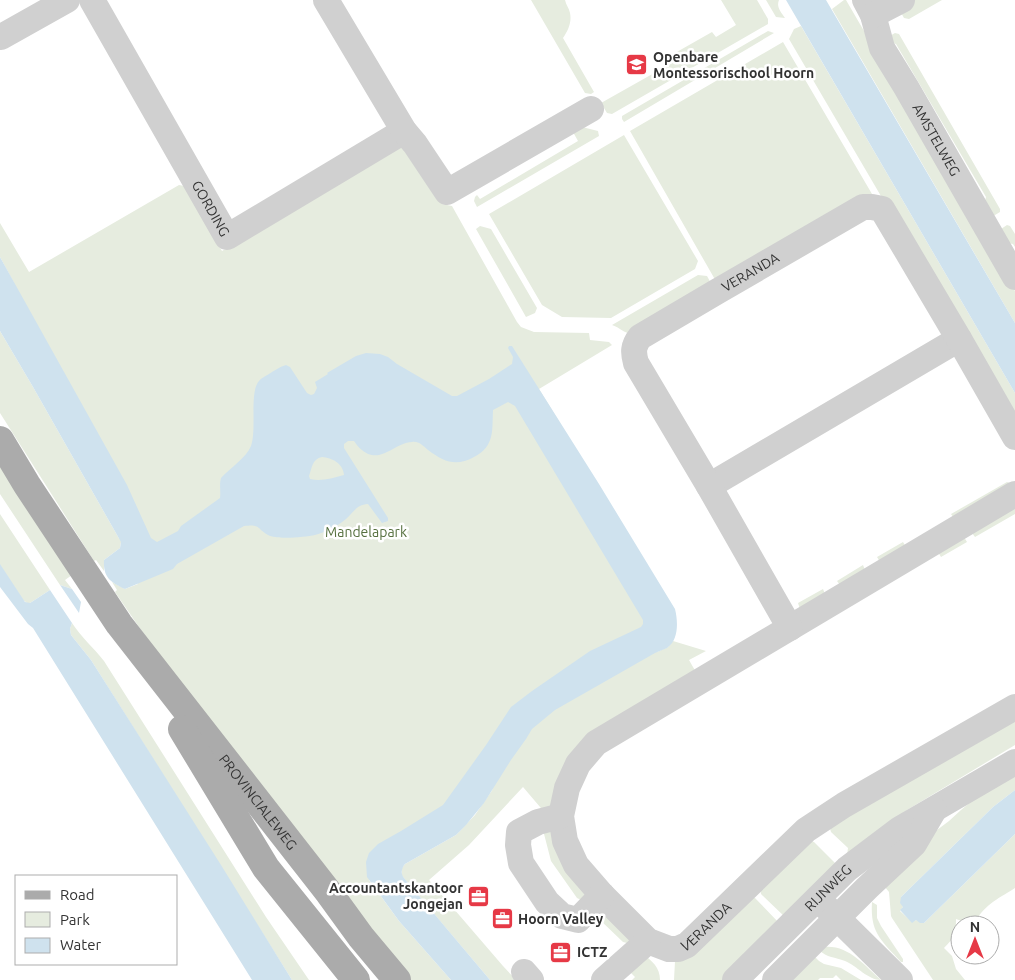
<svg xmlns="http://www.w3.org/2000/svg" width="1015" height="980" viewBox="0 0 1015 980" font-family="Ubuntu,sans-serif">
	<style>
		.green { fill: #e6ecdf }
		.water { fill: #cfe2ee; fill-rule: evenodd }
		.lines { fill: none; stroke-linecap: round; stroke-linejoin: round }
		.minor { stroke: #d0d0d0; stroke-width: 26 }
		.major { stroke: #ababab; stroke-width: 28 }
		.labels { text-anchor: middle; stroke-width: 5; stroke-linejoin: round; paint-order: stroke }
		.poi-label { font-size: 14px; font-weight: bold; fill: #333; stroke: #fff; text-anchor: start }
		.street-label { font-size: 14px; fill: #333; stroke: #fff }
		.park-label { font-size: 14px; fill: #56703f; stroke: #fff }
	</style>
	<rect width="100%" height="100%" fill="#fff"/>
	<!-- green -->
	<path class="green" d="M531 0H565C566 5 569 8 570 13 572 22 568 31 563 38L594 92 591 94 585 93Z
		M721 0H757L768 19V24L612 114 607 113 601 103 679 59 675 53 712 32 716 37 736 25Z
		M766 0H779C776 7 781 12 785 18L776 17Z
		M844 0H846L1015 291V323L832 9Z
		M914 0H942L909 19 904 18 899 9Z
		M801 26 1015 393V425L789 39 794 29Z
		M768 31 774 33 624 122 622 119V116Z
		M895 33 899 34 1000 209V212L990 218 983 208 986 197 896 44 886 41V38Z
		M783 42 872 194 717 283 630 131Z
		M582 127 598 131 599 136 477 207 474 201 475 197 477 195 480 199 578 141 573 132Z
		M624 135 698 261 695 269 611 318 562 317 542 305 489 214Z
		M403 144 408 148 442 204 452 206 517 322 521 327 534 332 589 333 590 340 609 342 612 345 539 389 675 610 657 652 668 647 673 641 706 651 689 660 697 674 613 722 546 814 523 787 469 845 429 880 503 966 516 980H490L402 876V868L405 864 456 835 475 815 493 789 369 880 399 921 451 980H409L185 694 115 592 117 590 112 582 125 589 138 584 13 281 0 257V223L29 272 179 185 184 186 222 251Z
		M1007 225 1010 226 1015 234V247L1013 244 1003 242 998 231Z
		M480 226 491 229 537 308 535 313 526 317 476 229Z
		M698 275 707 276 713 287 632 334C623 333 621 328 612 325Z
		M0 331 33 387 121 542 120 548 104 560V571L96 560 94 561 0 413Z
		M0 466 72 575 65 580 72 589 60 585 58 582 0 494Z
		M1007 482 1015 485 955 520 951 514Z
		M1015 505V514L975 537 972 533Z
		M0 514 50 590 30 603H27L23 600 0 565Z
		M964 537 967 542 941 557 938 552Z
		M903 542 906 547 880 562 877 557Z
		M863 565 865 570 840 585 837 581Z
		M823 589 825 594 800 609 798 603Z
		M72 623C81 637 94 648 104 661L266 917 309 980H292L91 660 71 635 70 629Z
		M1015 713V745L907 810 847 855 848 848 831 832 828 821Z
		M1015 771V790L993 807 901 897 903 907 900 911 912 922 916 920 924 923 1015 834V888C996 900 984 905 973 925L956 919C956 935 955 937 944 948L952 956 956 969 965 980H933L892 918 891 916 889 892 880 881 917 845 949 821 961 810 992 784Z
		M547 823 588 892 581 900 577 898 551 861 543 830Z
		M807 839 814 842 839 867 786 918 761 894 760 888Z
		M751 897 755 898 781 925 725 980H674L675 961Z
		M872 902 877 905V918L881 926 903 959V962H901C881 940 870 933 872 902Z
		M598 909 633 936 631 944 623 942 599 919 598 917Z
		M823 947C848 944 864 965 881 980 868 980 857 966 845 961 835 957 827 958 819 950Z
		M811 953 819 961 824 964 841 968 861 980H841L836 975 833 978H820L818 980H782Z
		M643 954C652 961 660 967 660 980H632L635 977 627 969Z"/>
	<!-- water -->
	<path class="water" d="M786 0H826L1015 323V393Z
		M0 257 127 485 151 538 157 542 178 531 181 526 220 498C221 491 219 485 221 478 230 468 246 458 251 446 257 430 249 392 259 381 261 378 266 376 269 374 274 371 279 367 286 365L290 367 307 393 311 395 314 394 317 388 315 382 328 374 327 373 356 356 366 353 380 354 388 357 397 364 452 396H457L489 379 512 364 513 357 508 348 509 346H512L599 484 675 609C678 621 679 640 667 648 663 650 659 651 655 653L555 710 532 729 526 739 511 760 484 803 466 825 456 835 405 864C402 868 400 873 404 878L490 980H451L399 921 367 877 366 862 369 853 378 844 401 831 443 805 486 745 511 707 532 691 590 651 641 627 643 624V620L640 615 515 406 508 402 493 410C492 431 495 446 474 457 456 467 444 462 428 450 423 446 419 441 412 442 395 443 385 460 368 454 362 451 358 447 354 441H348L344 444V448L388 518V521L382 523 368 504C356 505 355 511 346 519 338 526 326 532 315 535 305 537 277 540 268 535 256 528 261 524 244 526L177 564 173 569 125 589C111 582 103 578 104 560L120 548 121 542 33 387 0 331ZM322 457C332 458 343 463 344 475 332 478 321 482 310 479L309 476C312 468 312 459 322 457Z
		M0 564 25 602 30 603 50 590 72 623 70 629 71 635 91 660 221 865 292 980H252L33 628 28 624 0 587Z
		M60 585 72 589 81 602 79 613Z
		M1015 790V834L924 923H920L916 920 912 923 900 910 903 907 900 903 901 897 993 807Z"/>
	<g class="lines">
		<!-- minor -->
		<g class="minor">
			<path id="s1" d="M92 0 227 237 404 131"/>
			<path d="M326 0 404 131 415 144 447 192 591 109"/>
			<path id="s2" d="M865 0 873 15 882 48 906 87 1015 277"/>
			<path d="M873 15 902 0"/>
			<path d="M1 37 67 0"/>
			<path d="M709 486 959 339"/>
			<path id="s3" d="M1015 494 596 743 578 764 567 788 561 816 565 841 576 865 602 895 648 941 669 949H678L687 945 806 830 844 805 1015 707"/>
			<path id="s4" d="M790 628 709 486 636 363C633 352 633 346 640 337L718 291 863 207H872L882 209 959 339 1015 437"/>
			<path d="M561 816 538 822 519 832 518 845 521 863 547 902 562 916 578 920 602 895"/>
			<path d="M824 905 900 980"/>
			<path d="M524 972 531 980"/>
			<path d="M604 980 648 941"/>
			<path id="s5" d="M735 980 847 869 900 829 1015 762"/>
			<path d="M775 980 867 888 914 844 934 810"/>
		</g>
		<!-- major -->
		<g class="major">
			<path id="s6" d="M0 440 27 485 119 624 329 893 361 937 397 980"/>
			<path d="M182 729 266 868 356 980"/>
		</g>
	</g>
	<!-- icons -->
	<defs>
		<symbol id="school-square" viewBox="-11 -11 22 22"><rect x="-9" y="-9" width="18" height="18" rx="4" fill="#e63946" stroke="#fff"/><path d="M0-5L7-2L0 1L-7-2ZM-4 1L0 2.5L4 1V4Q0 6-4 4Z" fill="#fff"/></symbol>
		<symbol id="office-square" viewBox="-11 -11 22 22"><rect x="-9" y="-9" width="18" height="18" rx="4" fill="#e63946" stroke="#fff"/><path d="M-6-3h4V-5.5h4V-3h4V5H-6ZM-1-4.5V-3h2v-1.5ZM-6 0V1H6V0Z" fill="#fff"/></symbol>
	</defs>
	<g fill-rule="evenodd">
		<use href="#school-square" x="624" y="52" width="25" height="25"/>
		<use href="#office-square" x="466" y="884" width="25" height="25"/>
		<use href="#office-square" x="490" y="906" width="25" height="25"/>
		<use href="#office-square" x="548" y="940" width="25" height="25"/>
	</g>
	<g class="labels">
		<!-- poi labels -->
		<g class="poi-label">
			<text x="653" y="62">Openbare<tspan x="653" dy="16">Montessorischool Hoorn</tspan></text>
			<text x="463" y="893" text-anchor="end">Accountantskantoor<tspan x="463" dy="16">Jongejan</tspan></text>
			<text x="518" y="924">Hoorn Valley</text>
			<text x="577" y="957">ICTZ</text>
		</g>
		<!-- street labels -->
		<g class="street-label">
			<text dy="5" stroke="none"><textPath href="#s2" startOffset="158">AMSTELWEG</textPath></text>
			<text dy="5" stroke="none"><textPath href="#s1" startOffset="240">GORDING</textPath></text>
			<text dy="5" stroke="none"><textPath href="#s4" startOffset="462">VERANDA</textPath></text>
			<text dy="5" stroke="none"><textPath href="#s6" startOffset="445">PROVINCIALEWEG</textPath></text>
			<text dy="5" stroke="none"><textPath href="#s5" startOffset="131">RIJNWEG</textPath></text>
			<text dy="5" stroke="none"><textPath href="#s3" startOffset="794">VERANDA</textPath></text>
		</g>
		<!-- park labels -->
		<g class="park-label">
			<text x="366" y="537">Mandelapark</text>
		</g>
	</g>
	<!-- legend -->
	<rect x="15" y="875" width="162" height="90" fill="#ffffff" stroke="#adadad"/>
	<rect x="25" y="891" width="25" height="8" fill="#ababab" stroke="#adadad"/>
	<text x="60" y="900" font-size="15" fill="#333333">Road</text>
	<rect x="25" y="912" width="25" height="15" fill="#e6ecdf" stroke="#adadad"/>
	<text x="60" y="925" font-size="15" fill="#333333">Park</text>
	<rect x="25" y="938" width="25" height="15" fill="#cfe2ee" stroke="#adadad"/>
	<text x="60" y="950" font-size="15" fill="#333333">Water</text>
	<!-- north arrow -->
	<g transform="translate(975 940)"><circle r="24" fill="#ffffff" stroke="#adadad"/>
	<path d="M0-4L9 19L0 12L-9 19Z" fill="#e63946"/>
	<text y="-8" font-size="14" font-weight="bold" text-anchor="middle" fill="#333333">N</text>
	</g>
</svg>
